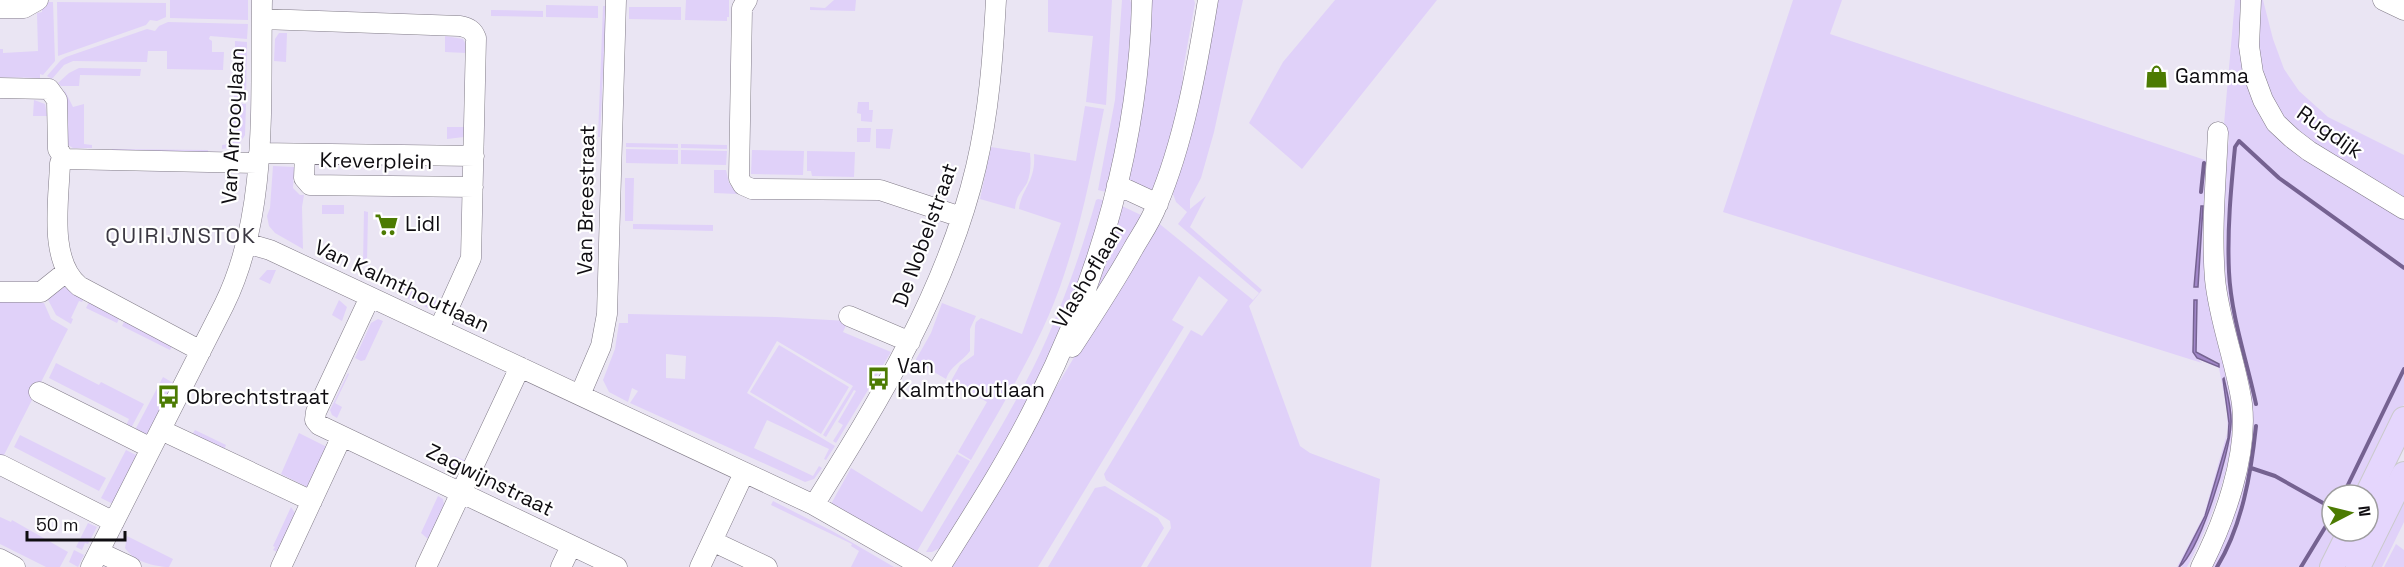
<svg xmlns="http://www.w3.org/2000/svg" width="2404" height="567" viewBox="0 0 2404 567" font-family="'Space Grotesk',sans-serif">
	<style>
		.green { fill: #e0d1f9; fill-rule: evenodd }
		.water { fill: #a187c8; stroke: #756291; stroke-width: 1.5 }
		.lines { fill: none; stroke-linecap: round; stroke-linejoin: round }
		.stream { stroke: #756291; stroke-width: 4 }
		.minor-casing { stroke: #807b87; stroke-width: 21 }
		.major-casing { stroke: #cacacb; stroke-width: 26 }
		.minor { stroke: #fff; stroke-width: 20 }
		.major { stroke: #e5d6fd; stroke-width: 24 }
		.labels { text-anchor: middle; stroke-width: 4.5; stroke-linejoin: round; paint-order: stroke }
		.poi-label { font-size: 21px; fill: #0f0d11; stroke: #fff; text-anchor: start }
		.street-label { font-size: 21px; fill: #0f0d11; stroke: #fff }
		.neighbourhood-label { font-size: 22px; letter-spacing: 1.5px; fill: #3b3842; stroke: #fff }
	</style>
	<rect width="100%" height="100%" fill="#eae5f3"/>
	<!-- green -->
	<path class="green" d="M170 0H248V20L170 18Z
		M686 0H729V17H727V21L685 20Z
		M834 0H856L855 11 810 10V7L825 8Z
		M1048 0H1112L1106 105 1086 102 1093 36 1048 32Z
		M1122 0H1130C1143 27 1116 157 1110 193L1098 190 1115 100Z
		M1150 0H1194L1195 3 1183 70 1182 102 1156 193 1129 182V179Z
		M1218 0H1243L1214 132 1201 178 1190 199V209L1206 196 1190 227 1262 290 1249 306 1300 446 1310 453 1380 479 1371 567H1147L1171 528 1170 521 1106 480 1104 474 1191 330 1202 336 1228 300 1199 276 1172 320 1184 327 1038 567H948L1156 221 1253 300 1259 293 1178 224 1187 212 1176 202 1173 194 1207 64Z
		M1335 0H1437L1302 169 1249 123 1283 62Z
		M1793 0H1842L1830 34 2211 162C2210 208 2207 258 2210 304 2213 336 2227 370 2232 402 2241 447 2209 527 2187 567H2181L2206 518 2226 452 2231 421 2227 404C2233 457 2206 522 2179 567H2177L2204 515 2227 433V411L2219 368 2198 359 2202 363 1723 212ZM2202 206 2198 287 2197 271 2201 207ZM2194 301H2197L2196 352 2216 361 2219 367 2197 358 2192 345Z
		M2235 0H2244L2257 99 2404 216V404L2359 495H2332V531H2341L2322 567H2208L2242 476 2223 277 2222 214 2229 136 2224 124Z
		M2256 0H2263L2273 39 2284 69 2299 91 2328 117 2404 155V202C2343 165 2265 131 2256 51 2254 34 2256 17 2256 0Z
		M42 2H53L55 61 43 75 40 74V78L0 77V49H3V53L38 51 37 13 42 12Z
		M57 2 166 3V17L157 21 150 20 146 25 58 56Z
		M546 5 598 6V18L546 17Z
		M603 6H606L600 137H598Z
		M629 7H681V20L629 19Z
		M491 10 543 11V17L491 16Z
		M168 22 248 24 247 39 210 36 209 39 212 41V52H224L223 70 167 69V51H148L147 62 73 61 64 65 52 79 47 76 61 60 66 57 147 29 155 31 159 26Z
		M279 33H287L286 62 274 61 275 39Z
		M445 36 463 39 465 43 466 53 445 52Z
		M235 41 247 42 246 101H234Z
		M79 68 141 69 140 76 80 75 79 86H61L58 83 69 73Z
		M64 89 73 107 84 104V144L92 145V148H73L68 145 67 102Z
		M34 100 45 104 47 116H33Z
		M858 102H869V110H873L872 122 861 121V114L857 113Z
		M231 104H246L245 135 238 146 222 149V145L230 144Z
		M1085 106 1104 109C1093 165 1082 221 1064 275 1043 340 1005 400 971 460L958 452 987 402 951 381 960 365 974 355 975 326 976 322 981 318 1022 334 1061 223 1019 209C1022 187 1036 182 1034 154L1076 161Z
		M447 127H464V137L447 139Z
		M857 128H871L870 142H857Z
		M876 129H893L890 149 876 148Z
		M626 143 678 144V148L626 147Z
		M681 144 727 145V149L681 148Z
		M991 147 1030 153C1031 163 1031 173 1027 183 1021 193 1016 196 1015 209L980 199Z
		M112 149 208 150 207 156 112 154Z
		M626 149 678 150V164L626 163Z
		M681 150 727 151 726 165 681 164Z
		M752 150 804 151 803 175 751 174Z
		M807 151 855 152 854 177 812 176 811 171H807Z
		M273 166 294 167 293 188 300 195H304L302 207 303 249 275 233 269 226 267 216 270 208Z
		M714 170H726L729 183 737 194 714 193Z
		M625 178H634L633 221H625Z
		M1098 199 1108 201 1080 291 1011 435 942 547 932 552H926C962 490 1002 430 1034 366 1060 313 1080 257 1096 200Z
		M322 205H344V214H322Z
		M1122 206 1143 216 1093 296Z
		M364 211 368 212 367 264H363Z
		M633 224 713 225V231L633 229Z
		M267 270H276L270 284 259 279Z
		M62 282 86 295 82 302 79 301 71 318 73 319 71 324 56 315 45 294Z
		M404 286 443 304 439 313 400 295Z
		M339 300 347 307 342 321 332 315Z
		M0 302 44 303 51 319 68 329 2 459 0 457Z
		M89 302 120 317 117 323 86 308Z
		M942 303 976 316 970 329V351C962 362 951 365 946 379L915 361 931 333Z
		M628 314 776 317 848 321 843 332 891 352 836 443 833 441 843 425 838 422 856 391 854 390 826 437 823 435 853 386 777 341 747 393 835 446 826 460 824 459 829 449 767 420 754 448 813 476 819 466 822 468 814 479 805 482 630 403 638 391 632 388 628 402 609 392 603 380 615 349 619 323H628ZM666 354 686 356 685 379 666 378Z
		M378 319 383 321 365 360 361 361 355 358 371 323Z
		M125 320 173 345 170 350 122 326Z
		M779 345 849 387 821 434 750 392Z
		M56 363 99 385 101 382 144 404 130 430 125 428 129 419 49 378Z
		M348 373 349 374 335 403 342 407 337 418 332 415 330 410Z
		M163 377 175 384 148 436 144 434 142 436 134 432Z
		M195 430 226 445 224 450 192 435Z
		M299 433 329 448 310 488 304 489 305 486 281 474Z
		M20 435 106 478 99 491 14 447Z
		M126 450 138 456 113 504 101 498Z
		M957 454 970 461 916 553 831 504 851 468 922 512Z
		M455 456 466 461 460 471 454 473 448 470Z
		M1105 486 1158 518 1164 528 1141 567H1048L1095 488Z
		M2404 494V522L2382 567H2368Z
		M438 496 443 499 444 505 428 539 421 533Z
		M773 501 834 532 894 567H851L859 551 851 546 852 544 771 505Z
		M291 507 295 513 294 517 277 552 273 550 275 547 273 546Z
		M0 517 11 522 12 520 68 552 60 567H46L0 544Z
		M88 523 97 527 88 544 85 543 82 550 76 547Z
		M127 536 173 559 169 567C155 567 133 561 125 548Z
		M2396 544 2404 550V567H2384Z
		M74 550 84 555 78 567 69 562Z"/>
	<!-- water -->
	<path class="water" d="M2201 206H2203L2198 287H2194Z
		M2194 300H2197L2196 352 2219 364V367L2197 358 2193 352Z
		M2224 378C2227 393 2232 409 2231 424 2230 453 2200 551 2179 567L2205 516 2228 438 2229 423 2223 379Z"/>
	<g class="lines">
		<!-- stream -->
		<path class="stream" d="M2201 192 2204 163
			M2256 404C2247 361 2231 316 2229 272 2227 230 2231 188 2235 147L2239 141 2279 178 2404 268
			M2251 468 2275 476 2332 508
			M2343 495 2404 369
			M2217 567C2242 526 2251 474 2256 426
			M2301 567 2332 516"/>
		<defs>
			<path id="minor" d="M747 0 742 8 739 178 743 185 752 189 880 190 961 217
				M2251 0 2249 46 2253 73 2263 100 2276 123 2292 138 2309 151 2404 209
				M2383 0 2404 10
				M0 8H24L38 0
				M262 19 460 26C469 28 473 30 476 38L471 258 439 329
				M0 88 49 89 57 100 58 149 64 159
				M259 153 474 156
				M305 154 304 178 310 185 473 187
				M64 159 60 163C59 200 48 260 79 286L201 351
				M64 159 258 163
				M1117 185 1158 204
				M246 243 270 250 814 505 923 567
				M0 292H41L66 272
				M849 316 910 342
				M1072 347C1093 315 1114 283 1133 249 1141 235 1151 221 1157 205 1184 142 1197 67 1208 0
				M39 392 151 448
				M580 395 601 346 607 314 616 0
				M161 430 312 501
				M342 436 617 567
				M1 465 114 522
				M814 505C880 399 947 290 976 167 989 112 993 56 996 0
				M712 541 767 567
				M99 552 131 567
				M0 559 15 567
				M91 567 224 305C269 214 260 99 262 0
				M281 567 342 436 319 425 315 420 316 412 370 297
				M426 567 520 367
				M561 567 571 546
				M700 567 744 473
				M940 567C974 513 1009 459 1037 402 1100 278 1139 139 1142 0
				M2201 567C2224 522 2248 456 2242 404 2236 362 2219 321 2215 279 2211 230 2216 180 2218 132"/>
			<path id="major" d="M2367 495 2404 419
				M2332 567 2350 531
				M2358 567 2404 474"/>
		</defs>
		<!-- minor casing -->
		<use href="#minor" class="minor-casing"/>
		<!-- major casing -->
		<use href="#major" class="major-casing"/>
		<!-- minor -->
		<use href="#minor" class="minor"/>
		<!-- major -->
		<use href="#major" class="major"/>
	</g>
	<!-- icons -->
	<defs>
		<symbol id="shop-bare" viewBox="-9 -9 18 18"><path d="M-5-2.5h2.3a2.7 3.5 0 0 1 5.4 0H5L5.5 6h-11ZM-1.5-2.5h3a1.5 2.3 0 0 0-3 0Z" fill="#4c7b02" stroke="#fff" stroke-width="2.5" paint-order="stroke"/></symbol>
		<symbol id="supermarket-bare" viewBox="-9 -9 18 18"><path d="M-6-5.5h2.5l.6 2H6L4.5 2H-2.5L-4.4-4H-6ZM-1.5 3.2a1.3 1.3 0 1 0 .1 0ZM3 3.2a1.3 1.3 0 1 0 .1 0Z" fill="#4c7b02" stroke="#fff" stroke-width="2.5" paint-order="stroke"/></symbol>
		<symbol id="bus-bare" viewBox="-9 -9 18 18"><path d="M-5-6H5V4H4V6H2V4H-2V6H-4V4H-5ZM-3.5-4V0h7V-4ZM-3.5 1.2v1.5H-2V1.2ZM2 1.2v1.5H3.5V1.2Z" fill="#4c7b02" stroke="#fff" stroke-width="2.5" paint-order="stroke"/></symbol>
	</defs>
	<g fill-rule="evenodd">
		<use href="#shop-bare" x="2140" y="60" width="33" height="33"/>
		<use href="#supermarket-bare" x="370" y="208" width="33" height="33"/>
		<use href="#bus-bare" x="862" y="362" width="33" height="33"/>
		<use href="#bus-bare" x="152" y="380" width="33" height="33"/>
	</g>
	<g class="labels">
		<!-- poi labels -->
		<g class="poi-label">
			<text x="2175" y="83">Gamma</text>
			<text x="405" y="231">Lidl</text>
			<text x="897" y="373">Van<tspan x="897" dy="24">Kalmthoutlaan</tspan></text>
			<text x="186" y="404">Obrechtstraat</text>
		</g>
		<!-- street labels -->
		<g class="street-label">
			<text transform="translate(233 126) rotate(-87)" y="7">Van Anrooylaan</text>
			<text transform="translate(2330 132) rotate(35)" y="7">Rugdijk</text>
			<text transform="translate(376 161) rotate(1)" y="7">Kreverplein</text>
			<text transform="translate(586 200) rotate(-89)" y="7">Van Breestraat</text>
			<text transform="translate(925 235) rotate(-70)" y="7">De Nobelstraat</text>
			<text transform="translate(1088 276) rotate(-59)" y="7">Vlashoflaan</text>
			<text transform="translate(402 286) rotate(25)" y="7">Van Kalmthoutlaan</text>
			<text transform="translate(490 480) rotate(26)" y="7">Zagwijnstraat</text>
		</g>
		<!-- neighbourhood labels -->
		<g class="neighbourhood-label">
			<text x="181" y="243">QUIRIJNSTOK</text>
		</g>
	</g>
	<!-- north arrow -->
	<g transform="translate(2350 513) rotate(83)"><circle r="28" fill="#ffffff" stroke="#9f9ea0" stroke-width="1.5"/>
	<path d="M0-4.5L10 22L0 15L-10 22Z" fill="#4c7b02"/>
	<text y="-9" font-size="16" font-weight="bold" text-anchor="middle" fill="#0f0d11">N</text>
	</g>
	<!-- scale -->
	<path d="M27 531v9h98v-9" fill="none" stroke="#0f0d11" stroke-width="3"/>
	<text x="36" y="531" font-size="18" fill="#0f0d11" stroke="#ffffff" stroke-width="4.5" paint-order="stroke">50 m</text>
</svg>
